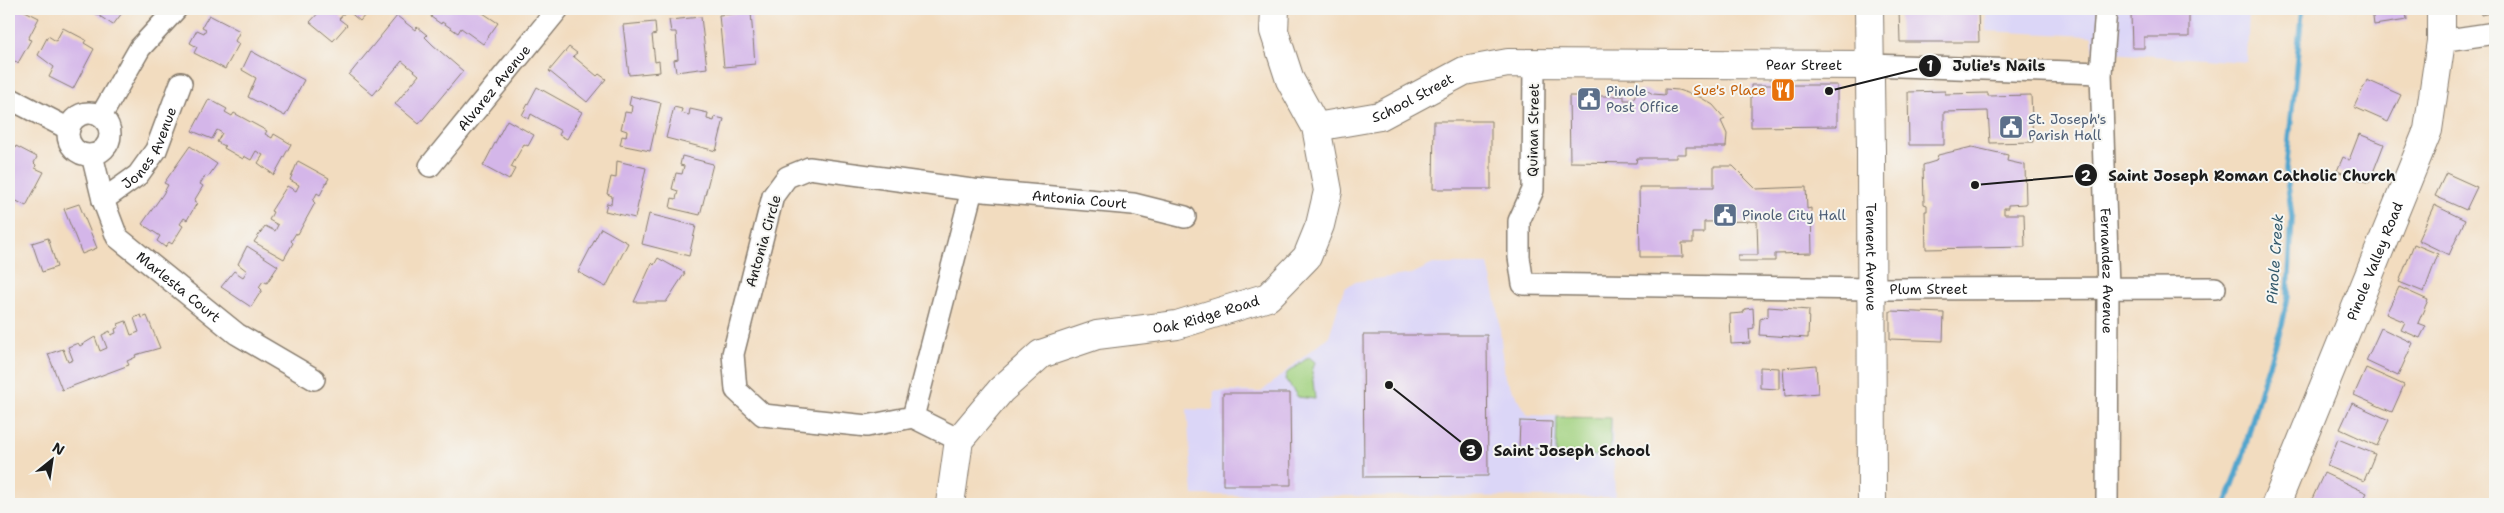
<svg xmlns="http://www.w3.org/2000/svg" width="2504" height="513" viewBox="0 0 2504 513" font-family="'Shantell Sans',sans-serif">
	<style>
		.built { fill: #dbd6f7 }
		.green { fill: #a2d280; stroke: #5f774e }
		.lines { fill: none; stroke-linecap: round; stroke-linejoin: round }
		.stream { stroke: #51a5cd; stroke-width: 5.5 }
		.building { fill: #d4b6e9 }
		.street-casing { stroke: #877c6e; stroke-width: 24 }
		.secondary-casing { stroke: #877c6e; stroke-width: 30 }
		.street { stroke: #fff; stroke-width: 21 }
		.secondary { stroke: #fff; stroke-width: 28 }
		.labels { text-anchor: middle; stroke-width: 4; stroke-linejoin: round; paint-order: stroke }
		.street-label { font-size: 14px; fill: #1c1c1c; stroke: #f6f6f2 }
		.food-label { font-size: 14px; fill: #c56008; stroke: #f6f6f2; text-anchor: end }
		.service-label { font-size: 14px; fill: #4e5e75; stroke: #f6f6f2; text-anchor: start }
		.water-label { font-size: 15px; font-style: italic; fill: #345a6c; stroke: #f6f6f2 }
		.leader { fill: none; stroke: #1c1c1c; stroke-width: 2 }
		.callout-dot { fill: #1c1c1c; stroke: #f6f6f2; stroke-width: 2 }
		.mark-label { font-size: 15px; text-anchor: middle; font-weight: bold; fill: #fff }
		.callout-label { font-size: 15px; text-anchor: middle; font-weight: bold; fill: #1c1c1c; stroke: #f6f6f2; stroke-width: 4; stroke-linejoin: round; paint-order: stroke }
	</style>
	<rect width="100%" height="100%" fill="#f6f6f2"/>
	<filter id="ink" filterUnits="userSpaceOnUse"><feTurbulence type="fractalNoise" baseFrequency=".02" numOctaves="2"/><feDisplacementMap in="SourceGraphic" scale="10" xChannelSelector="R" yChannelSelector="G"/><feConvolveMatrix kernelMatrix="1 2 1 2 8 2 1 2 1" color-interpolation-filters="sRGB"/></filter>
	<filter id="wash" filterUnits="userSpaceOnUse"><feTurbulence type="fractalNoise" baseFrequency=".0096" numOctaves="4" result="noise"/><feDisplacementMap in="SourceGraphic" scale="20" xChannelSelector="R" yChannelSelector="G"/><feGaussianBlur stdDeviation="1.12" result="paint"/><feColorMatrix in="noise" values="0 0 0 0 0 0 0 0 0 0 0 0 0 0 0 0 0 1.4 0 .05"/><feComposite in="paint" operator="in"/></filter>
	<g filter="url(#wash)">
		<rect width="100%" height="100%" fill="#f2dcbf"/>
		<!-- built -->
		<path class="built" d="M1986 9H2249L2247 62 2094 52 2092 36 1986 31Z
			M1433 264H1488L1498 310 1505 378 1528 415 1612 418 1615 497 1193 495 1187 409 1213 410 1214 391 1261 392 1329 336 1344 289 1354 282 1412 274Z"/>
		<!-- green -->
		<path class="green" d="M1309 357 1315 362 1312 372 1315 399 1298 397 1285 379 1287 373Z
			M1557 417 1611 418 1610 456 1556 455Z"/>
		<g class="lines">
			<!-- stream -->
			<path class="stream" d="M2226 504 2242 459 2261 388 2282 325 2288 296 2292 218 2286 170 2302 9"/>
		</g>
		<g id="blocks">
			<!-- building -->
			<path class="building" d="M9 9H21L39 18 28 39 31 40 18 63 9 58Z
				M89 9H125L113 25Z
				M322 9H370L360 21 347 10 339 19 347 25 333 41 310 22Z
				M434 9H477L498 23 483 44 461 28 458 33 442 22 441 24 431 17Z
				M1899 9H1978L1979 42H1900Z
				M2129 9H2192V12H2189V37H2144V48H2132L2131 14H2129Z
				M2372 9H2406L2407 20 2374 25Z
				M2480 9H2495V12L2481 15Z
				M751 12 755 64 724 67 719 15Z
				M209 15 240 31 235 41 239 44 225 69 194 53 197 47 190 43 197 30 204 33 206 29 202 27Z
				M397 16 415 30 417 27 427 35 425 37 433 45 463 71 419 124 395 104 419 75 402 61 373 95 349 75Z
				M701 17 707 68 676 72 674 60 678 59 676 32H671L669 20Z
				M655 22 656 34 652 35 655 62 659 61 660 72 629 75 623 25Z
				M63 28 86 40 84 43 94 49 73 89 49 77 54 67 38 55 48 36 56 41Z
				M569 47 577 53 573 56 597 76 599 74 606 79 587 102 549 71Z
				M251 51 304 80 285 116 248 97 256 78 242 70Z
				M2367 80 2401 95 2388 122 2354 107Z
				M1751 85H1837V126L1751 127Z
				M537 87 582 112 567 139 559 135 561 131 531 114 529 119 522 115Z
				M1665 89 1678 90 1700 97 1713 105 1725 119 1721 121 1727 134 1726 147H1686V154H1676V158H1637L1636 163 1570 162 1569 96H1624V100H1633L1635 95 1640 91 1646 90 1653 94 1665 95Z
				M1945 91V94L1988 93V96L2031 95 2033 142 1990 143 1988 111 1944 112V145H1909L1908 92Z
				M631 96 661 103 650 151 620 145 622 136 626 137 627 131 621 129 625 112 631 113 632 106 629 105Z
				M209 99 227 109 225 112 232 116 234 113 267 131 265 134 272 138 274 134 291 144 274 175 258 163 263 155 256 151 251 160 244 156 243 159 224 148 225 146 217 142 222 133 217 130 212 139 192 131Z
				M674 107 682 109 681 113 689 115 690 109 708 113 707 119 714 121 715 117 724 119 716 151 666 138Z
				M507 120 534 135 528 146 524 144 511 167 515 169 509 180 483 166Z
				M1434 121H1491V189H1433Z
				M2359 134 2384 144 2369 183 2337 171 2343 157 2349 160Z
				M16 146 37 157 34 163 36 165 35 168 44 172 26 206 9 197V185L13 177 9 175V160Z
				M190 146 217 164 208 177 205 176 200 184 203 186 194 201 197 203 187 220 184 218 180 224 183 226 172 244 169 242 165 247 157 241 160 236 142 224 163 194 168 185 164 183Z
				M1972 147 2008 155 2007 161 2025 165 2026 204 2008 205V208H2004V214H2024L2025 247 1926 249 1925 211H1927V205L1924 204 1923 165 1936 161 1938 155Z
				M682 156 713 164 700 215 670 208 672 198 676 199 678 191 672 189 676 173 682 174 684 166 680 165Z
				M298 161 329 178 320 195 317 193 313 201 315 203 298 234 296 233 291 241 293 243 284 259 254 242 265 226 275 231 278 225 269 220 273 212 271 211 287 186 296 191 299 185 290 180Z
				M617 161 646 168 635 218 605 211 607 203 611 204 612 196 607 194 611 177 616 178Z
				M1714 166H1733L1756 189 1806 187 1807 209 1811 208 1812 253 1775 254V261H1738V255H1758L1757 221 1704 222V233H1693V243H1682L1683 257H1640L1639 187H1714Z
				M2446 173 2477 187 2466 210 2435 196Z
				M79 204 97 248 82 254 64 209Z
				M2434 205 2465 220 2449 255 2418 240Z
				M649 214 696 226 689 256 642 244Z
				M601 228 628 243 606 287 578 272Z
				M48 238 57 267 42 272 32 243Z
				M2414 244 2438 254 2424 292 2399 282Z
				M247 246 278 266 267 283 263 281 259 287 262 290 251 307 221 287 234 271 243 277 247 271 238 264Z
				M658 258 685 273 666 302H634L652 263 654 265Z
				M2399 287 2428 300 2418 323 2426 326 2420 338 2401 330 2405 322 2386 314Z
				M1768 307 1809 310 1808 338 1759 335 1760 319 1768 316Z
				M1753 308 1754 328 1749 329 1750 343 1731 344 1730 314 1743 313 1745 309Z
				M1890 311 1944 313 1943 341 1890 339Z
				M141 315 142 318 147 316 160 348 135 355 136 357 127 361 129 365 62 390 48 354 63 349 68 362 73 360 68 347 78 343 80 346 95 337 100 351 107 348 102 335 110 331 111 335 116 333 115 329 119 327 118 324 126 321 131 335 139 332 134 318Z
				M2381 328 2413 343 2398 376 2366 361Z
				M1363 335H1487L1488 476 1364 477Z
				M1816 365 1818 393 1785 396 1783 368Z
				M1760 367 1779 368V389L1760 388Z
				M2366 368 2404 385 2392 412 2354 395Z
				M1223 393H1290L1291 485H1223Z
				M2352 403 2389 420 2377 446 2340 429Z
				M1520 421 1552 422 1551 449 1519 448Z
				M2338 439 2375 454 2364 481 2327 466Z
				M2324 473 2367 493 2361 504H2323L2312 499Z"/>
		</g>
	</g>
	<g filter="url(#ink)">
		<use href="#blocks" fill-opacity="0" stroke="#877c6e" stroke-width="1"/>
		<g class="lines">
			<defs>
				<g id="street">
					<path id="s1" d="M2106 9 2101 73 2108 288 2107 504"/>
					<path d="M2441 41 2495 33"/>
					<path id="s2" d="M1534 64 1533 190 1519 221V257L1523 284 1872 289 2215 288"/>
					<path d="M1871 65 2101 73"/>
					<path d="M9 98 69 129"/>
					<circle cx="89" cy="134" r="21"/>
					<path d="M101 116 140 48 176 9"/>
					<path id="s3" d="M92 155 103 200 117 237 237 334 314 379"/>
					<path id="s4" d="M430 166 558 9"/>
					<path id="s5" d="M972 190 1133 204 1185 217"/>
					<path id="s6" d="M103 200 138 175 156 150 181 83"/>
					<path d="M913 417 972 190 809 168 787 177 773 196 733 354 736 390 763 415 867 426 913 417 959 440"/>
				</g>
				<g id="secondary">
					<path id="s7" d="M1869 9 1871 151 1872 504"/>
					<path id="s8" d="M1316 127 1380 116 1464 71 1508 63 1871 65"/>
					<path id="s9" d="M950 504 959 440 1001 390 1041 354 1097 335 1177 325 1268 297 1307 257 1320 225 1328 191 1316 127 1290 80 1274 31 1275 9"/>
					<path id="s10" d="M2276 504 2428 130 2441 41V9"/>
				</g>
			</defs>
			<!-- street casing -->
			<use href="#street" class="street-casing"/>
			<!-- secondary casing -->
			<use href="#secondary" class="secondary-casing"/>
			<!-- street -->
			<use href="#street" class="street"/>
			<!-- secondary -->
			<use href="#secondary" class="secondary"/>
		</g>
	</g>
	<!-- icons -->
	<defs>
		<symbol id="restaurant-square" viewBox="-11 -11 22 22"><rect x="-9" y="-9" width="18" height="18" rx="4" fill="#e8710a" stroke="#f6f6f2"/><path d="M-5-6h1v4h1v-4h1v4h1v-4h1v5L-1.5 .5V6h-2V.5L-5-1ZM5-6V6H3V1.5H1.5Q1.5-4 5-6Z" fill="#fff"/></symbol>
		<symbol id="civic-square" viewBox="-11 -11 22 22"><rect x="-9" y="-9" width="18" height="18" rx="4" fill="#5c6f8a" stroke="#f6f6f2"/><path d="M-.6-6.5H3V-4.5H.6V-3L4-1V1h2V6H-6V1h2V-1L-.6-3ZM-1.2 2.5V6h2.4V2.5Z" fill="#fff"/></symbol>
	</defs>
	<g fill-rule="evenodd">
		<use href="#restaurant-square" x="1769" y="76" width="28" height="28"/>
		<use href="#civic-square" x="1575" y="85" width="28" height="28"/>
		<use href="#civic-square" x="1997" y="113" width="28" height="28"/>
		<use href="#civic-square" x="1711" y="201" width="28" height="28"/>
	</g>
	<g class="labels">
		<!-- street labels -->
		<g class="street-label">
			<text dy="5" stroke="none"><textPath href="#s8" startOffset="501">Pear Street</textPath></text>
			<text dy="5" stroke="none"><textPath href="#s4" startOffset="101">Alvarez Avenue</textPath></text>
			<text dy="5" stroke="none"><textPath href="#s8" startOffset="102">School Street</textPath></text>
			<text transform="translate(1533 130) rotate(-89)" y="5">Quinan Street</text>
			<text dy="5" stroke="none"><textPath href="#s6" startOffset="72">Jones Avenue</textPath></text>
			<text dy="5" stroke="none"><textPath href="#s5" startOffset="108">Antonia Court</textPath></text>
			<text transform="translate(763 241) rotate(-74)" y="5">Antonia Circle</text>
			<text dy="5" stroke="none"><textPath href="#s7" startOffset="248">Tennent Avenue</textPath></text>
			<text dy="5" stroke="none"><textPath href="#s10" startOffset="262">Pinole Valley Road</textPath></text>
			<text dy="5" stroke="none"><textPath href="#s1" startOffset="262">Fernandez Avenue</textPath></text>
			<text dy="5" stroke="none"><textPath href="#s3" startOffset="165">Marlesta Court</textPath></text>
			<text dy="5" stroke="none"><textPath href="#s2" startOffset="629">Plum Street</textPath></text>
			<text dy="5" stroke="none"><textPath href="#s9" startOffset="354">Oak Ridge Road</textPath></text>
		</g>
		<!-- food labels -->
		<g class="food-label">
			<text x="1766" y="95">Sue's Place</text>
		</g>
		<!-- service labels -->
		<g class="service-label">
			<text x="1606" y="96">Pinole<tspan x="1606" dy="16">Post Office</tspan></text>
			<text x="2028" y="124">St. Joseph's<tspan x="2028" dy="16">Parish Hall</tspan></text>
			<text x="1742" y="220">Pinole City Hall</text>
		</g>
		<!-- water labels -->
		<g class="water-label">
			<text transform="translate(2275 259) rotate(-86)" y="5">Pinole Creek</text>
		</g>
	</g>
	<!-- callouts -->
	<path class="leader" d="M1829 91L1930 66M1975 185L2086 175M1389 385L1471 450"/>
	<g class="callout-dot">
		<circle cx="1829" cy="91" r="5"/>
		<circle cx="1975" cy="185" r="5"/>
		<circle cx="1389" cy="385" r="5"/>
		<circle cx="1930" cy="66" r="12"/>
		<circle cx="2086" cy="175" r="12"/>
		<circle cx="1471" cy="450" r="12"/>
	</g>
	<g class="mark-label">
		<text x="1930" y="71">1</text>
		<text x="2086" y="181">2</text>
		<text x="1471" y="456">3</text>
	</g>
	<g class="callout-label">
		<text x="1999" y="71">Julie's Nails</text>
		<text x="2252" y="181">Saint Joseph Roman Catholic Church</text>
		<text x="1572" y="456">Saint Joseph School</text>
	</g>
	<!-- margin -->
	<rect width="2504" height="513" fill="none" stroke="#f6f6f2" stroke-width="30"/>
	<!-- north arrow -->
	<g transform="translate(52 460) rotate(30)" stroke="#f6f6f2" stroke-width="4" paint-order="stroke">
	<path d="M0-4L9 19L0 12L-9 19Z" fill="#1c1c1c"/>
	<text y="-8" font-size="14" font-weight="bold" text-anchor="middle" fill="#1c1c1c">N</text>
	</g>
</svg>
